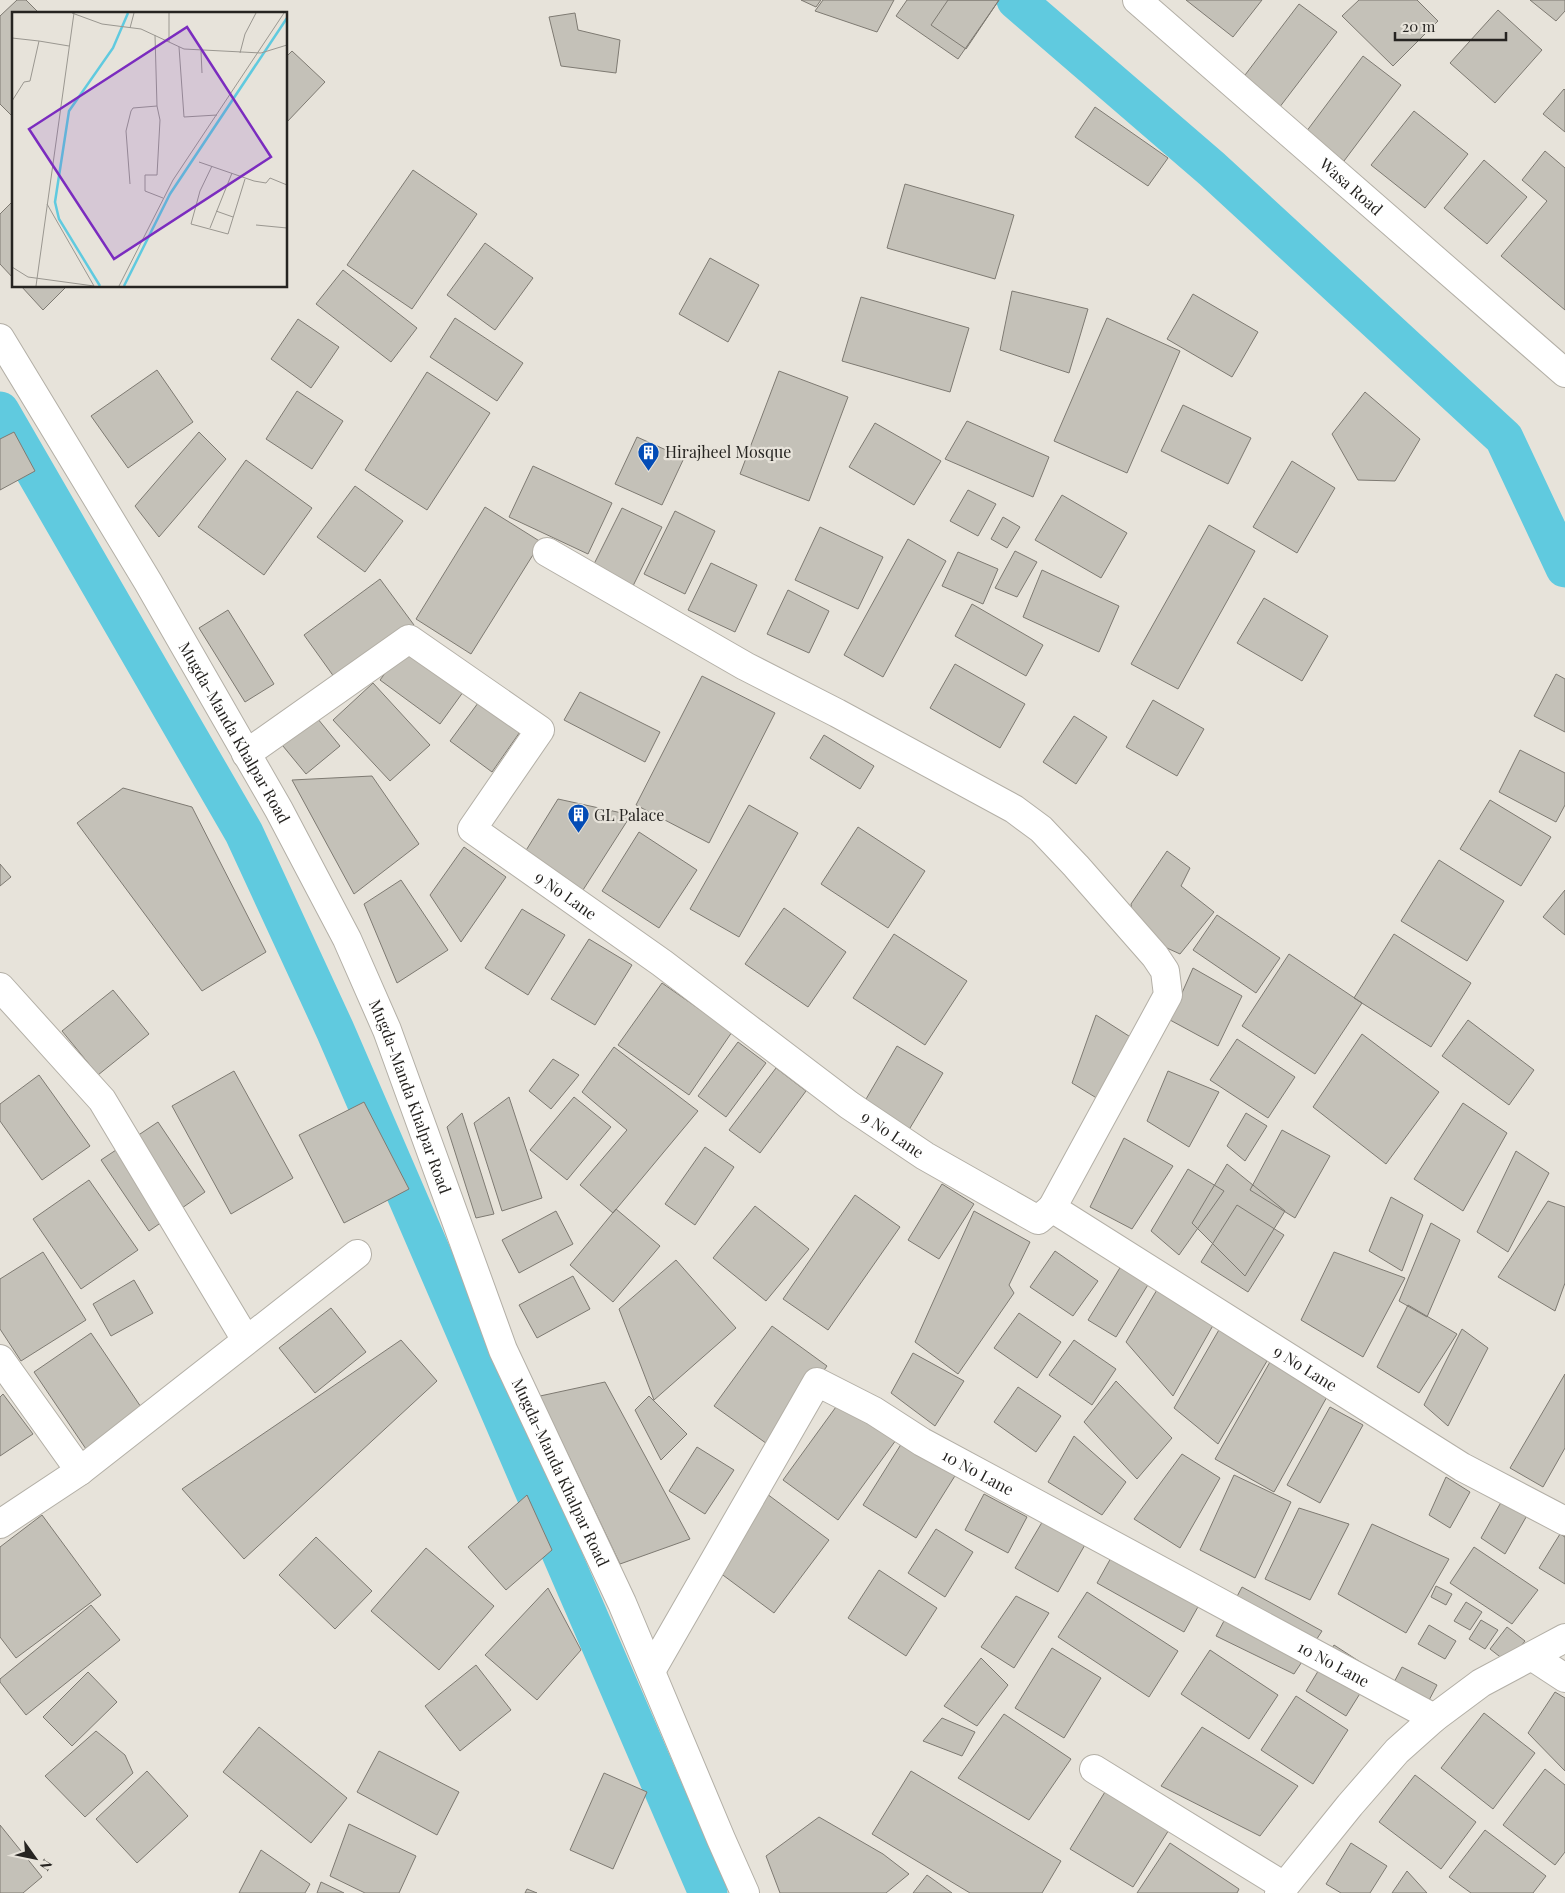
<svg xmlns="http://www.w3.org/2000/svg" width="1565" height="1893" viewBox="0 0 1565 1893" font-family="'Playfair Display',serif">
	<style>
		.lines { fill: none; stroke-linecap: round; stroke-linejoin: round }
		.canal { stroke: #60cadf; stroke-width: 39 }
		.building { fill: #c4c1b8; stroke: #7e7a72 }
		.minor-casing { stroke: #b3afa6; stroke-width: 30 }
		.minor { stroke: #fff; stroke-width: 28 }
		.labels { text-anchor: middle; stroke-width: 4.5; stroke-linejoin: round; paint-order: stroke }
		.street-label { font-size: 16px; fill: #262421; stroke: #e7e3da }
		.poi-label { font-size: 16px; fill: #262421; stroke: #e7e3da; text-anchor: start }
		.inset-river { fill: none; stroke: #60cadf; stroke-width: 2.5 }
		.inset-road { fill: none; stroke: #9a9790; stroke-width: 1 }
		.view { fill: #7b2cbf; fill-opacity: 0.15; stroke: #7b2cbf; stroke-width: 2.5 }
		.inset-edge { fill: none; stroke: #262421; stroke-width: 2.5 }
	</style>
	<rect width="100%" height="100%" fill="#e7e3da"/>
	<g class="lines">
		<!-- canal -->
		<path class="canal" d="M1016 0 1212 169 1504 438 1565 568
			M0 411 244 833 335 1030 708 1893"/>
	</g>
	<!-- building -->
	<path class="building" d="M17 0H26L40 14H14V118L0 104V16Z
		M801 0H821L816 7Z
		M823 0H894L877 32 815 11Z
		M907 0H999L958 59 896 16Z
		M948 0H999L966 49 931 25Z
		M1186 0H1262L1233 37Z
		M1359 0H1417L1438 21 1393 66 1342 16Z
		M1530 0H1565V11L1556 21Z
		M1299 4 1337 32 1279 108 1242 79Z
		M1498 10 1542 50 1495 103 1450 63Z
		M575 13 578 30 620 40 616 73 561 66 549 17Z
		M292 51 325 82 286 123V57Z
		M1363 56 1401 85 1344 161 1306 132Z
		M1564 89 1565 90V132L1543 114Z
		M1095 107 1168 158 1148 186 1075 137Z
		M1414 111 1468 154 1425 208 1371 165Z
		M1545 151 1565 168V310L1501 256 1547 201 1522 180Z
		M1484 160 1527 197 1487 244 1444 208Z
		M413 170 477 214 412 309 347 265Z
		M905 184 1014 215 995 279 887 248Z
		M14 200V279L0 264V214Z
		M485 243 533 278 495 330 447 295Z
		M710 258 759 285 728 342 679 314Z
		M343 270 417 328 391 362 316 304Z
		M21 286H67L43 310Z
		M1012 291 1088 309 1069 373 1000 350Z
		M1193 294 1258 332 1232 377 1167 339Z
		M861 297 969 328 950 392 842 361Z
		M455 318 523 363 497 401 430 357Z
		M1107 318 1180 351 1127 473 1054 441Z
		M298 319 339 347 311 388 271 359Z
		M157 370 193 422 128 468 91 416Z
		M779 371 848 397 809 501 740 474Z
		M427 372 490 413 427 510 365 470Z
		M297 391 343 421 312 469 266 439Z
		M1365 392 1420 439 1395 481 1358 480 1332 434Z
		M1183 405 1251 438 1228 484 1161 451Z
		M967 421 1049 457 1033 497 945 459Z
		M875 423 941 461 914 505 849 467Z
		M14 432 35 471 0 490V439Z
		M199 432 226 459 159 537 135 506Z
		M637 437 684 458 662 505 615 484Z
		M246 460 312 508 264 575 198 527Z
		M1292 461 1335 488 1297 553 1253 527Z
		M533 466 612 503 588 554 509 517Z
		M355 486 403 521 365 572 317 537Z
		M968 490 996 504 978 536 950 521Z
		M1062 495 1127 533 1101 578 1035 540Z
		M485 507 541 542 471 654 416 619Z
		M622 508 662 527 631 590 591 570Z
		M675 511 715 531 685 594 644 574Z
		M1003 517 1020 527 1007 548 991 539Z
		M1209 525 1255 551 1178 689 1131 664Z
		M820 527 883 557 858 609 795 580Z
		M908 539 946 561 883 677 844 655Z
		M1015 551 1037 562 1017 597 995 588Z
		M958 552 998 569 983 604 942 586Z
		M711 563 757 585 735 632 688 610Z
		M1042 570 1119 606 1099 652 1023 617Z
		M380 579 414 625 337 681 304 635Z
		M788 590 829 611 809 653 767 634Z
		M1264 598 1328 636 1302 681 1237 643Z
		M972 604 1043 645 1026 676 955 636Z
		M228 610 274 684 245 702 199 628Z
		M407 644 466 688 440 724 380 680Z
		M955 664 1025 704 1000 748 930 708Z
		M1556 674 1565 679V732L1534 716Z
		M702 676 775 713 709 843 636 805Z
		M373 683 430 745 390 781 333 720Z
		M580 692 660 732 645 762 564 720Z
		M481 699 522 729 492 772 450 741Z
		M1153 700 1204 729 1177 776 1126 747Z
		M313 713 340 746 306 774 278 740Z
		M1074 716 1107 737 1076 784 1043 762Z
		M824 735 874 766 860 789 810 758Z
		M1520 750 1565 773V805L1556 822 1499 792Z
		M372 776 419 844 354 894 292 780Z
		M123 788 192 807 266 952 202 991 77 823Z
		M558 799 631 815 583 890 525 852Z
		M1490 800 1551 837 1521 886 1460 849Z
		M749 805 798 833 739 937 690 909Z
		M858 827 925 871 888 928 821 884Z
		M639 832 697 870 659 928 602 891Z
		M464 847 506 877 461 942 430 895Z
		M1167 851 1190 868 1181 886 1214 912 1180 954 1156 943 1133 915 1131 904Z
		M1439 860 1504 901 1467 961 1401 921Z
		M0 864 11 877 0 886Z
		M401 880 448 950 397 983 364 904Z
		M1565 890V935L1543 917Z
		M784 908 846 952 808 1007 745 964Z
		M522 909 565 935 528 995 485 968Z
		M1217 915 1280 958 1256 993 1193 950Z
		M894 934 967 981 925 1045 853 998Z
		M1394 934 1471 983 1431 1047 1354 998Z
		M589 939 632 965 595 1025 551 999Z
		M1289 954 1362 1003 1315 1074 1242 1026Z
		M1193 968 1242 996 1218 1046 1170 1020Z
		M662 983 732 1032 689 1095 618 1045Z
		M113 990 149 1034 98 1075 62 1031Z
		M1096 1015 1132 1038 1108 1105 1072 1083Z
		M1468 1020 1534 1070 1509 1105 1442 1056Z
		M1362 1034 1439 1092 1386 1164 1313 1107Z
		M1237 1039 1295 1077 1268 1118 1210 1080Z
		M738 1042 766 1063 726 1117 698 1096Z
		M897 1046 943 1073 907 1133 862 1106Z
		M614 1047 698 1111 613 1213 580 1185 627 1130 582 1092Z
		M553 1059 579 1075 551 1109 529 1091Z
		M776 1068 806 1091 760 1153 729 1130Z
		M234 1071 293 1178 231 1214 172 1106Z
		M1168 1071 1219 1092 1189 1147 1147 1121Z
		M39 1075 90 1146 42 1180 0 1121V1104Z
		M509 1097 542 1198 502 1211 474 1123Z
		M574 1097 611 1127 567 1180 530 1150Z
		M364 1102 409 1189 344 1223 299 1135Z
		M1463 1103 1507 1133 1463 1211 1414 1179Z
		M462 1113 494 1214 476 1218 447 1127Z
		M1246 1113 1267 1126 1245 1161 1227 1146Z
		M158 1122 205 1192 149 1231 101 1160Z
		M1282 1130 1330 1156 1295 1218 1250 1190Z
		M1124 1138 1173 1166 1132 1229 1090 1207Z
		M705 1147 734 1167 695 1225 665 1204Z
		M1516 1151 1549 1173 1508 1252 1477 1232Z
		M1227 1164 1285 1211 1245 1276 1192 1223Z
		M1188 1169 1224 1191 1179 1255 1151 1231Z
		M89 1180 138 1250 81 1289 33 1219Z
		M942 1184 974 1204 939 1259 908 1240Z
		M855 1195 900 1227 828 1330 783 1299Z
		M1391 1197 1423 1215 1402 1271 1369 1251Z
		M1548 1201 1565 1207V1283L1555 1311 1498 1277Z
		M1237 1205 1284 1235 1248 1292 1201 1262Z
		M755 1206 809 1249 766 1301 713 1258Z
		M616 1209 660 1246 613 1302 570 1265Z
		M556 1211 573 1244 519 1273 502 1240Z
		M974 1211 1030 1242 1009 1285 1014 1293 958 1374 915 1342Z
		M1431 1223 1460 1240 1427 1317 1399 1301Z
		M1055 1251 1098 1281 1073 1316 1030 1287Z
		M43 1252 86 1320 21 1361 0 1329V1279Z
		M1334 1252 1405 1278 1363 1357 1301 1320Z
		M1129 1253 1157 1270 1116 1337 1088 1320Z
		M676 1260 736 1328 654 1400 619 1309Z
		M1167 1273 1224 1306 1173 1396 1126 1342Z
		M573 1276 590 1309 537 1338 519 1305Z
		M134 1280 153 1313 111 1336 93 1304Z
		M1408 1305 1457 1334 1419 1393 1377 1367Z
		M331 1308 366 1352 315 1393 279 1348Z
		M1019 1313 1061 1342 1037 1378 994 1348Z
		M772 1326 827 1366 770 1446 714 1406Z
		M1220 1328 1267 1361 1218 1444 1174 1408Z
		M1462 1329 1488 1348 1448 1426 1424 1405Z
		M91 1333 145 1413 88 1452 34 1372Z
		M401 1340 437 1381 244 1559 182 1489Z
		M1074 1340 1116 1369 1092 1405 1049 1375Z
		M913 1353 964 1381 935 1426 891 1393Z
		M1270 1362 1328 1395 1274 1492 1215 1459Z
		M1565 1374V1448L1543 1487 1510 1468Z
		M1116 1381 1172 1438 1137 1479 1084 1422Z
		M605 1382 690 1539 620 1564 540 1396Z
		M1018 1387 1061 1416 1036 1452 994 1422Z
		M3 1394 33 1434 0 1456V1397Z
		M649 1396 687 1434 661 1460 635 1410Z
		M841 1400 896 1440 838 1520 783 1480Z
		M1330 1407 1363 1425 1320 1503 1287 1485Z
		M1074 1436 1126 1482 1102 1515 1048 1482Z
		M905 1438 958 1471 916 1538 863 1505Z
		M697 1447 734 1470 705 1514 669 1491Z
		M1182 1454 1220 1478 1180 1548 1134 1519Z
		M1234 1475 1291 1502 1255 1578 1200 1550Z
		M1446 1477 1470 1492 1450 1528 1429 1515Z
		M763 1491 829 1540 774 1613 708 1564Z
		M984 1494 1027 1517 1008 1553 965 1530Z
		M527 1495 552 1550 506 1590 468 1547Z
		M1504 1497 1529 1512 1505 1554 1481 1538Z
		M1299 1508 1349 1524 1310 1600 1265 1579Z
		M42 1515 101 1595 16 1658 0 1637V1547Z
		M1044 1519 1086 1543 1058 1592 1015 1568Z
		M1372 1524 1449 1559 1406 1633 1338 1594Z
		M936 1529 973 1552 945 1597 908 1573Z
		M1560 1534 1565 1537V1584L1539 1568Z
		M316 1537 372 1591 335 1629 279 1575Z
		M1122 1538 1209 1587 1184 1632 1097 1583Z
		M1474 1547 1538 1590 1512 1624 1450 1583Z
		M426 1548 494 1606 439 1670 371 1611Z
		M879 1570 937 1608 906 1656 848 1618Z
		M1436 1586 1452 1594 1446 1605 1431 1597Z
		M1242 1587 1322 1631 1294 1674 1216 1636Z
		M548 1588 581 1650 537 1700 485 1655Z
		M1087 1592 1178 1651 1149 1697 1058 1637Z
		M1016 1596 1049 1613 1014 1668 981 1647Z
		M1466 1602 1482 1612 1470 1630 1454 1621Z
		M91 1605 120 1640 26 1715 0 1682V1679Z
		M1481 1620 1498 1630 1485 1649 1469 1639Z
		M1429 1625 1456 1641 1445 1659 1418 1644Z
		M1507 1627 1525 1641 1508 1663 1490 1649Z
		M1334 1645 1374 1671 1346 1716 1306 1691Z
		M1052 1648 1101 1678 1064 1738 1015 1708Z
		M1210 1650 1278 1695 1249 1739 1181 1694Z
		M981 1658 1008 1685 977 1726 944 1706Z
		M476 1665 511 1710 460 1751 425 1706Z
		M1402 1667 1437 1685 1426 1706 1391 1688Z
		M88 1672 117 1702 72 1746 43 1717Z
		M1555 1692 1565 1698V1771L1528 1733Z
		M1296 1696 1348 1730 1313 1784 1261 1750Z
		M1484 1713 1535 1753 1493 1809 1441 1768Z
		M1004 1714 1071 1759 1029 1820 958 1778Z
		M942 1718 975 1732 962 1756 923 1741Z
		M259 1727 347 1798 311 1843 223 1772Z
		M1202 1727 1298 1786 1260 1836 1161 1786Z
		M96 1731 125 1755 133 1773 85 1817 45 1776Z
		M379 1751 459 1792 437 1835 357 1792Z
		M1545 1769 1565 1785V1852L1555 1865 1503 1825Z
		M147 1771 188 1816 137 1863 96 1819Z
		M911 1771 1061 1861 1042 1893H970L872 1834Z
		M604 1773 647 1792 613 1869 570 1850Z
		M1415 1775 1476 1822 1441 1869 1379 1822Z
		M1108 1787 1172 1825 1133 1887 1070 1849Z
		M819 1817 883 1854 909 1874 886 1893H780L766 1856Z
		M349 1824 416 1856 399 1893H365L330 1876Z
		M0 1825 42 1877 23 1893H0Z
		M1485 1830 1546 1876 1533 1893H1471L1449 1877Z
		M1170 1843 1239 1889 1237 1893H1137Z
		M1351 1843 1387 1866 1370 1893H1341L1326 1884Z
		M261 1850 310 1884 305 1893H239Z
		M1407 1871 1427 1893H1392Z
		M927 1875 952 1893H913Z
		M321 1882 344 1893H317Z
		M527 1889 537 1893H525Z"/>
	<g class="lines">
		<defs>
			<g id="minor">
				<path id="s1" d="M1137 0 1565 373"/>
				<path id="s2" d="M0 338 148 582 279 810 347 939 387 1030 503 1350 622 1603 721 1839 745 1893"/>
				<path id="s3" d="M547 552 745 666 837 713 1014 809 1041 829 1076 866 1155 956 1165 971 1168 995 1052 1208 1462 1467 1565 1521"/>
				<path id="s4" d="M246 754 409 639 540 730 472 829 662 963 849 1105 925 1156 1038 1220 1052 1208"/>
				<path d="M0 987 102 1100 246 1340"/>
				<path d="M0 1359 80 1471"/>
				<path d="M0 1524 80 1471 357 1254"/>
				<path d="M1533 1657 1565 1678"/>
				<path id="s5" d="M651 1671 817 1382 874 1411 922 1442 1434 1718"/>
				<path d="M1094 1769 1284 1886"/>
				<path d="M1279 1893 1350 1805 1397 1751 1434 1718 1481 1683 1565 1638"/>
			</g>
		</defs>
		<!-- minor casing -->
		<use href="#minor" class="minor-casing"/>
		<!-- minor -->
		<use href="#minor" class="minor"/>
	</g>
	<!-- icons -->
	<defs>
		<symbol id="building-pin" viewBox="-11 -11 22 30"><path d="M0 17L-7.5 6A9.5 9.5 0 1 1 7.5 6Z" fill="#034cb6" stroke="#e7e3da"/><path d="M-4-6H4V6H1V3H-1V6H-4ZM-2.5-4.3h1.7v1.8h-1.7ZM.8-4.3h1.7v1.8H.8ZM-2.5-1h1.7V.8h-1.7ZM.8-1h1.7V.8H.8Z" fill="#fff"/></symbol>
	</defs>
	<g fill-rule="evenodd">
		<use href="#building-pin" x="636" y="440" width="25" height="34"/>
		<use href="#building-pin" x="566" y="802" width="25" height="34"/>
	</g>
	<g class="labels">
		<!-- street labels -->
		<g class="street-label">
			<text dy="6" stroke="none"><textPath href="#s1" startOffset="284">Wasa Road</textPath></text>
			<text dy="6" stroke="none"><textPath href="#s2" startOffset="459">Mugda-Manda Khalpar Road</textPath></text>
			<text dy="6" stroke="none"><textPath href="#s4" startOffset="594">9 No Lane</textPath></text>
			<text dy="6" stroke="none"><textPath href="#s2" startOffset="864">Mugda-Manda Khalpar Road</textPath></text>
			<text dy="6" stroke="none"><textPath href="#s4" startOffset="999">9 No Lane</textPath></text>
			<text dy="6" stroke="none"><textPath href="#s3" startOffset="1322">9 No Lane</textPath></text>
			<text dy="6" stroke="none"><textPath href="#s2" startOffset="1269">Mugda-Manda Khalpar Road</textPath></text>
			<text dy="6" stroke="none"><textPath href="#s5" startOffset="518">10 No Lane</textPath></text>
			<text dy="6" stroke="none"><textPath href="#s5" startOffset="922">10 No Lane</textPath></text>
		</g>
		<!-- poi labels -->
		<g class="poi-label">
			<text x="665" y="458">Hirajheel Mosque</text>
			<text x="594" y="821">GL Palace</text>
		</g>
	</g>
	<!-- overview -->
	<g transform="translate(12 12)">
		<rect width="275" height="275" fill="#e7e3da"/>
		<path class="inset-river" d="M88 274 47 207 43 190 57 99 101 36 116 1M112 274 158 182 275 6"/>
		<path class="inset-road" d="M60 1 90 12 129 17 172 37 249 41 275 33M118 16 122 1M0 26 27 29 18 69 12 70 0 89M27 29 57 34M157 30V1M167 35 172 105 205 103M189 39 190 61M228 41 233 22 244 1M145 94 148 108 145 163H133V179L151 186M187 150 242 169 254 171 258 166 275 173M200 154 188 179 179 212 216 222 233 167M118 172 114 119 119 99 121 96 145 94 143 23M35 192 82 274M204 199 221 205M244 213 275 216M198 216 220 161M0 255 16 265 82 274M24 274 62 1M107 274 161 168 272 1"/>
		<path class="view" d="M175 15 259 145 102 247 17 117Z"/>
		<rect width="275" height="275" class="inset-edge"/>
	</g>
	<!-- north arrow -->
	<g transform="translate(35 1858) rotate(123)" stroke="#e7e3da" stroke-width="4" paint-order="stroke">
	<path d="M0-4L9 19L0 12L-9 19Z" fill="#262421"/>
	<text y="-8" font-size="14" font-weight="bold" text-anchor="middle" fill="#262421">N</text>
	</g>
	<!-- scale -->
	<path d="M1395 32v8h111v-8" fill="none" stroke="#262421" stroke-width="2.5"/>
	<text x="1402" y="32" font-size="15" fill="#262421" stroke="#e7e3da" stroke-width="4" paint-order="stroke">20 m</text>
</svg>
